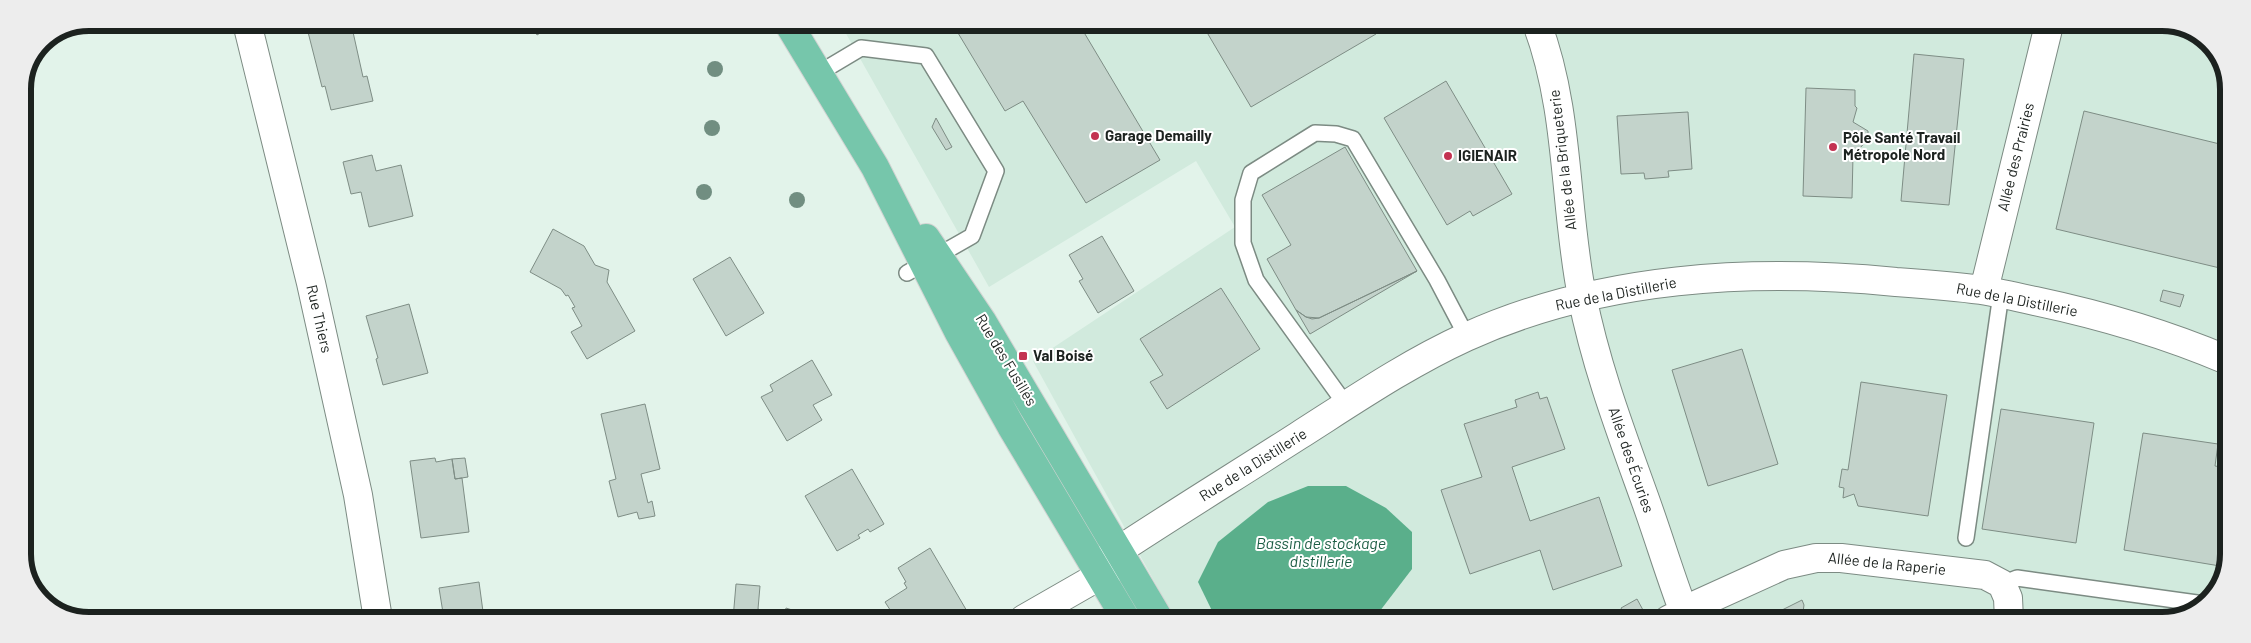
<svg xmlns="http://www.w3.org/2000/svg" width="2251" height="643" viewBox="0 0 2251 643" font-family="Barlow,sans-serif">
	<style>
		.built { fill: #d1eadd }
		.water { fill: #5aaf8b }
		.building { fill: #c3d3cb; stroke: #7e8d85 }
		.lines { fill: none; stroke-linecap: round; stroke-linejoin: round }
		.lane-casing { stroke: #7c8b83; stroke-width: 18 }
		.street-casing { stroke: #7c8b83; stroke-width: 30 }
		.primary-casing { stroke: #d2d3d2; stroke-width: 30 }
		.lane { stroke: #fff; stroke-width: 15 }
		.street { stroke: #fff; stroke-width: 28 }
		.primary { stroke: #76c6ab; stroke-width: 28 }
		.tree { fill: #718e81 }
		.poi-dot { fill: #c33251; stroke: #fff; stroke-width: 2 }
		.labels { text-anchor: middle; stroke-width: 4; stroke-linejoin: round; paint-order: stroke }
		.poi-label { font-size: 15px; font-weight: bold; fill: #1c221f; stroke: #fff; text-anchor: start }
		.street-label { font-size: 15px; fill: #1c221f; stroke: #fff }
		.water-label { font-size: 16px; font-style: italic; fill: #1d5e45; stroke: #fff }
		.rim { fill: none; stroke: #1c221f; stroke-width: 6 }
	</style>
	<rect width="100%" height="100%" fill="#e2f3ea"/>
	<!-- built -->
	<path class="built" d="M840 23 2179 25 2212 45 2228 85 2226 571 2203 607 2162 620 1175 619 1033 361 1235 227 1196 161 989 287Z"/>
	<!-- water -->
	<path class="water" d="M1308 486H1346L1386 508 1412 532V569L1373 620 1216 619 1198 582 1218 542 1268 502Z"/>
	<!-- building -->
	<path class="building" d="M345 23H351L363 77 367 76 373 101 331 110 325 86 322 87 308 32Z
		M530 23H557L537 35Z
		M952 23 1079 24 1160 160 1086 203 1023 101 1005 111Z
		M1202 24H1371L1376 34 1251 107Z
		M1914 54 1964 59 1949 205 1901 201Z
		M1446 81 1512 194 1473 216 1470 211 1447 225 1384 118Z
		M1806 88 1855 90V106L1857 108 1853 122 1868 131V139L1853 156 1852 198 1803 196Z
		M2084 111 2228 146V255L2224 269 2056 229Z
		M1688 112 1692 169 1668 171 1669 177 1645 179 1644 173 1621 174 1617 116Z
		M936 118 952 147 946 150 932 127Z
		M1345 147 1417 271 1319 318 1312 319 1306 317 1296 310 1267 259 1291 245 1262 195Z
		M372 155 376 171 401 165 413 216 369 227 361 192 351 194 343 162Z
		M553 229 584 246 595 265 609 270 607 282 635 331 587 359 571 332 582 326 572 308 575 307 568 295 566 296 561 289 530 272Z
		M1102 236 1134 291 1098 313 1079 281 1083 279 1069 255Z
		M730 257 764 313 726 336 693 279Z
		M1417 271 1310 334 1296 310 1306 317 1319 318Z
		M1221 288 1260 349 1167 409 1150 382 1163 375 1140 339Z
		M2163 290 2184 295 2180 307 2160 301Z
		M409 304 428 373 383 385 376 359 378 358 366 316Z
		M1742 349 1778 464 1708 486 1672 370Z
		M812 360 832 395 813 405 822 420 787 441 761 397 773 391 770 385Z
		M1861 382 1947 395 1928 516 1858 506 1854 494 1843 498 1844 488 1839 487 1842 469 1848 470Z
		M1538 392 1540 399 1547 397 1565 449 1512 467 1530 521 1599 497 1622 566 1553 590 1540 550 1470 574 1441 490 1482 477 1464 424 1517 407 1515 400Z
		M645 404 660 469 641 474 648 503 652 501 655 516 639 519 637 512 618 517 609 481 616 479 601 414Z
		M2001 409 2094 423 2076 543 1982 529Z
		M2143 433 2218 444 2215 466 2227 468 2226 567 2124 550Z
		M435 458 436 462 452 459 455 479 462 478 469 532 421 538 410 461Z
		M465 458 468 477 455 479 452 459Z
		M852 469 884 524 870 532 868 529 858 535 860 538 837 551 805 496Z
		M930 548 971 618 969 619H896L885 602 907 588 904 583 906 582 898 568Z
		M479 582 484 619H444L439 588Z
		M736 584 760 586 758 609 783 618 786 608 820 619H733Z
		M1637 599 1643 610 1626 618 1621 608Z
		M1802 600 1804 605 1802 620H1762Z"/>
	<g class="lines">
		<defs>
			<path id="lane" d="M819 73 861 48 926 56 996 171 972 236 907 273
				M1346 405 1256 280 1243 243V200L1251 173 1315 133 1336 134 1353 139 1437 280 1467 337
				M1966 538 2001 294
				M2002 584 2017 578 2204 604"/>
			<path id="street" d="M247 23 311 283 358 495 378 619
				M1537 24C1570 111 1564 206 1582 296 1596 367 1622 435 1646 502 1660 541 1672 582 1687 620
				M1984 290 2049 25
				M1098 564C1164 520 1231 479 1298 436 1353 401 1407 364 1466 337 1601 276 1751 268 1896 282 1925 284 1953 286 1981 290 1999 293 2017 297 2035 301 2101 315 2166 334 2227 360
				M1024 619 1120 564
				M1668 620 1698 604 1784 565 1816 558H1841L1985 575 2002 584 2008 598 2009 620"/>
			<path id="primary" d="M788 23 875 167 959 333 1011 426 1126 619
				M926 238 982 321 1159 619"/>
		</defs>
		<!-- lane casing -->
		<use href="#lane" class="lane-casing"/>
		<!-- street casing -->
		<use href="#street" class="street-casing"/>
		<!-- primary casing -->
		<use href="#primary" class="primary-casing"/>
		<!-- lane -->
		<use href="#lane" class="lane"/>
		<!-- street -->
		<use href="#street" class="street"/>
		<!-- primary -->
		<use href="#primary" class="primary"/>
	</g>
	<!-- trees -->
	<g class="tree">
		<circle cx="715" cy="69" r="8"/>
		<circle cx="712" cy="128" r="8"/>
		<circle cx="704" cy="192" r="8"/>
		<circle cx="797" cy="200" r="8"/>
	</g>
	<!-- markers -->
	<g class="poi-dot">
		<circle cx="1095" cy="136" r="5"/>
		<circle cx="1833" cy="147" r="5"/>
		<circle cx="1448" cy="156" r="5"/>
		<rect x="1018" y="351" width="10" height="10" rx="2.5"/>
	</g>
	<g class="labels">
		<!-- poi labels -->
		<g class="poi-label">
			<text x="1105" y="141">Garage Demailly</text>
			<text x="1843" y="143">Pôle Santé Travail<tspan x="1843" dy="17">Métropole Nord</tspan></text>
			<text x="1458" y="161">IGIENAIR</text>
			<text x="1033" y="361">Val Boisé</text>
		</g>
		<!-- street labels -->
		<g class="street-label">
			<text transform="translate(2016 157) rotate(-76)" y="5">Allée des Prairies</text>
			<text transform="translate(1563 160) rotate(-97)" y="5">Allée de la Briqueterie</text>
			<text transform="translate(1616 294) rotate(-11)" y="5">Rue de la Distillerie</text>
			<text transform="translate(2017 300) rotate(11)" y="5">Rue de la Distillerie</text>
			<text transform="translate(319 319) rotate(77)" y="5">Rue Thiers</text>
			<text transform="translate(1006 360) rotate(59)" y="5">Rue des Fusillés</text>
			<text transform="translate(1631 460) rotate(71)" y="5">Allée des Écuries</text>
			<text transform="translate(1253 465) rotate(-32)" y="5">Rue de la Distillerie</text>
			<text transform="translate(1887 564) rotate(6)" y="5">Allée de la Raperie</text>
		</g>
		<!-- water labels -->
		<g class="water-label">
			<text x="1321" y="549">Bassin de stockage<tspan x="1321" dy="18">distillerie</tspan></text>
		</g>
	</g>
	<!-- crop -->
	<path d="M0 0H2251V643H0ZM89 31H2162A58 58 0 0 1 2220 89V554A58 58 0 0 1 2162 612H89A58 58 0 0 1 31 554V89A58 58 0 0 1 89 31Z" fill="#ededed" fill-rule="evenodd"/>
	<path class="rim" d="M89 31H2162A58 58 0 0 1 2220 89V554A58 58 0 0 1 2162 612H89A58 58 0 0 1 31 554V89A58 58 0 0 1 89 31Z"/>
</svg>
